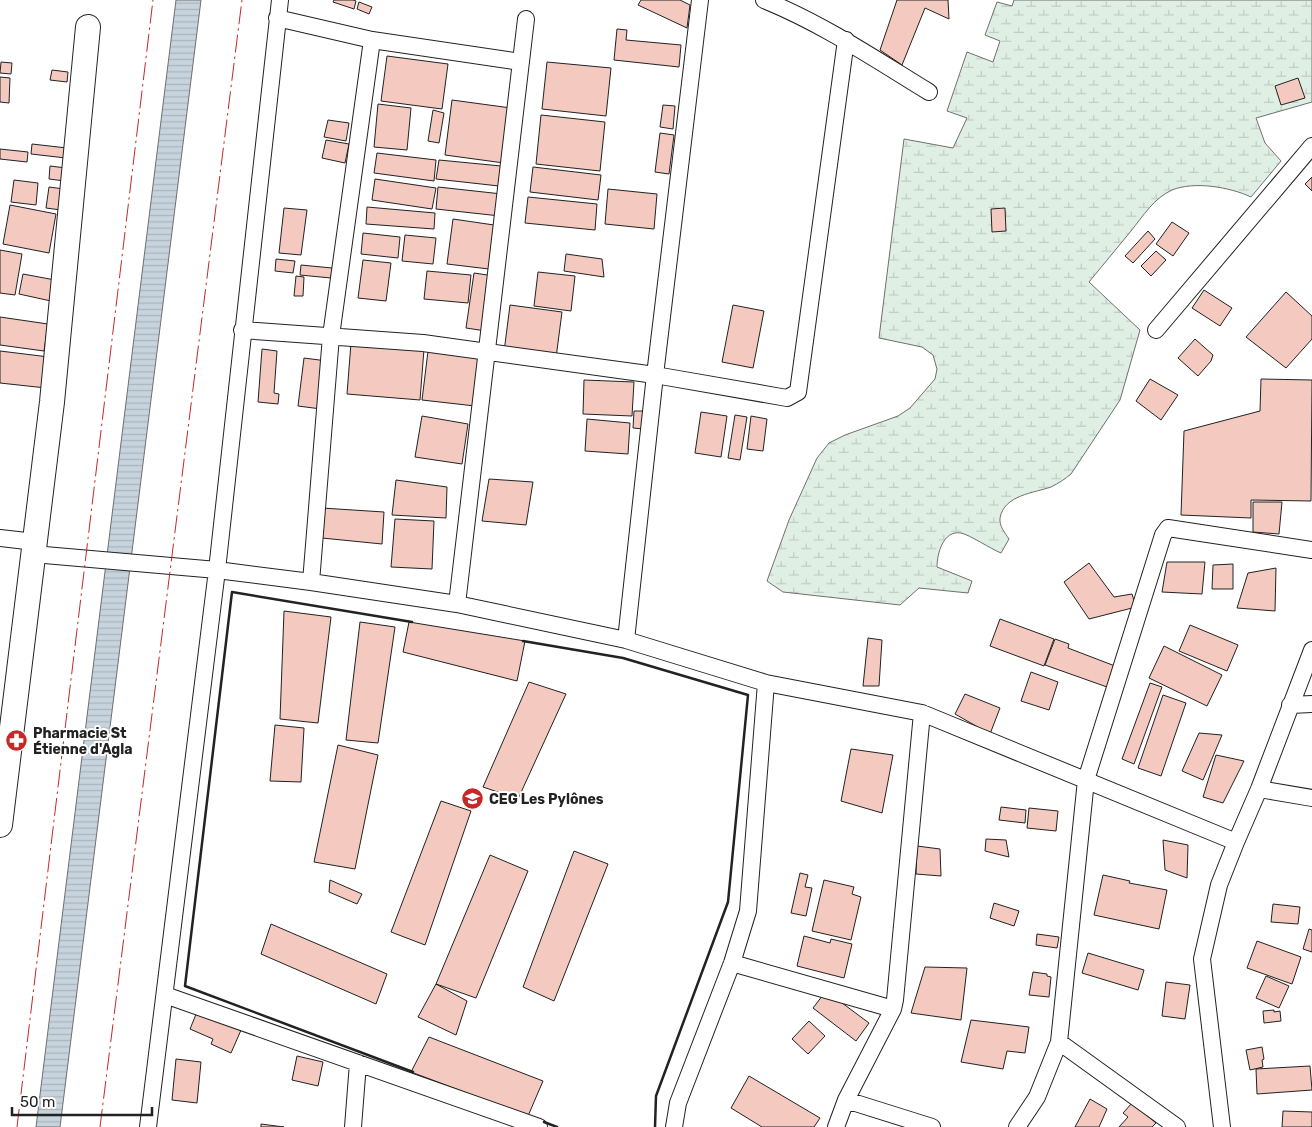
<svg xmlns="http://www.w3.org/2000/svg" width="1312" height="1127" viewBox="0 0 1312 1127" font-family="Rubik,sans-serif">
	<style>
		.wetland { fill: url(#wetland-marsh); stroke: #6f6f6f }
		.water { fill: url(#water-rules); stroke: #6f6f6f }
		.building { fill: #f3c9c0; stroke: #222 }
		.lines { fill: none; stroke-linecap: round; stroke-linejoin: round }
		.street-casing { stroke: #222; stroke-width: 18 }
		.secondary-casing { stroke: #222; stroke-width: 26 }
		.street { stroke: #fff; stroke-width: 16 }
		.secondary { stroke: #fff; stroke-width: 24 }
		.wall { stroke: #222; stroke-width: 2.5 }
		.power { stroke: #c62828; stroke-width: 1; stroke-dasharray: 18 4 2.5 4; stroke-linecap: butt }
		.labels { text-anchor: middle; stroke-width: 4; stroke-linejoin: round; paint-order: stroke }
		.poi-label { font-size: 14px; font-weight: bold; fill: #222; stroke: #fff; text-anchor: start }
	</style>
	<defs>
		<pattern id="wetland-marsh" width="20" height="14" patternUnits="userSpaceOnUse" patternTransform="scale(1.25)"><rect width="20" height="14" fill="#e0efe3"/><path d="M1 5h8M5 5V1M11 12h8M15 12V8" fill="none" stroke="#c0cdc2"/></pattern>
		<pattern id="water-rules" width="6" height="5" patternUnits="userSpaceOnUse" patternTransform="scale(1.25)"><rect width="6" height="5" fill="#c7d3dd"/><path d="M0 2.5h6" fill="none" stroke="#abb5bd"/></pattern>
	</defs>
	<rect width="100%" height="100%" fill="#fff"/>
	<!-- wetland -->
	<path class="wetland" d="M1014 0H1312V102L1256 118 1265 143 1281 161 1251 197C1230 187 1194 181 1172 190 1154 198 1143 216 1131 231 1117 248 1103 265 1089 282L1140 330 1120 400 1071 474C1065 479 1059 483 1051 487 1034 493 1004 495 1000 518 999 526 1005 533 1009 539L1001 553C991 549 970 535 961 533 943 530 937 554 937 567L972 581 968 593 919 588 900 605 783 592 767 581 789 520 817 458 829 443 845 435 898 416 910 408 935 379 937 369 933 355 922 347 879 338 904 139 953 148 967 118 947 111 967 52 993 62 1000 41 985 35 997 2 1012 6Z"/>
	<!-- water -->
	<path class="water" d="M176 0H201L60 1127H36Z"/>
	<!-- building -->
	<path class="building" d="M334 0H353L356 1 354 9 333 2Z
		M641 0H680L690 5 687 28 638 5Z
		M897 0H948L949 19 925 8 902 65 880 50Z
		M359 2 372 7 369 14 357 9Z
		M617 29 627 30 626 40 681 45 679 67 614 60Z
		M387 56 448 64 442 109 381 101Z
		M1 62 12 63 11 74 0 73Z
		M547 62 611 68 606 116 542 109Z
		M52 70 68 72 67 82 50 80Z
		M0 77 10 78 9 103 0 102Z
		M1298 78 1305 98 1281 105 1275 86Z
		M452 100 511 108 504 163 445 155Z
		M378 104 411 108 407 150 374 147Z
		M663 105 675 106 673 129 660 127Z
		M433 110 444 113 439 143 428 141Z
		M541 115 605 122 600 171 536 164Z
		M328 120 349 123 346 141 324 137Z
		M660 133 674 135 669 174 655 172Z
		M326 140 349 144 345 163 322 158Z
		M32 144 67 148 66 158 31 154Z
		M0 149 28 152 27 162 0 159Z
		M377 153 436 160 434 181 374 173Z
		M439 160 501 166 499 186 436 179Z
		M50 166 66 168 65 181 49 179Z
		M533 167 601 175 598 200 530 192Z
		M1312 177V191L1305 184Z
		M375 179 436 188 432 209 372 200Z
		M14 180 38 183 36 205 11 202Z
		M49 187 64 189 61 210 46 208Z
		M438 187 502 194 500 216 436 209Z
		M608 189 657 194 654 229 605 224Z
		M528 197 597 204 595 230 525 223Z
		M10 205 56 214 49 253 3 244Z
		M367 207 435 213 434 229 366 224Z
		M284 208 307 210 301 255 279 253Z
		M1005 208 1006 231 992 232 991 209Z
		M453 219 494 225 489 269 447 264Z
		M1172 222 1189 233 1173 256 1156 244Z
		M1148 231 1155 239 1133 263 1125 256Z
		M363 233 400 237 398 258 361 254Z
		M405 235 436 238 433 264 402 261Z
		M0 250 22 254 15 295 0 293Z
		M1156 251 1166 260 1151 276 1141 266Z
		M566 254 602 259 604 277 564 271Z
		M276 259 295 261 293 273 275 271Z
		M363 260 391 263 386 301 358 298Z
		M301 265 332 268 331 278 300 275Z
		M427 271 471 275 468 303 424 299Z
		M538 272 575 276 571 311 534 306Z
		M474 273 494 276 486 331 466 328Z
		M23 274 55 280 51 301 19 294Z
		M296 276 304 277 303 296H294Z
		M1204 290 1232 308 1220 326 1192 308Z
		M1286 292 1312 316V339L1286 368 1246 337Z
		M510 305 562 312 556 358 504 352Z
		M733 305 764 311 753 368 722 362Z
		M0 317 48 324 44 351 0 345Z
		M1195 339 1213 355 1211 361 1198 376 1178 358Z
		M351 343 424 349 420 400 347 394Z
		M262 349 277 351 274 393 279 394 278 404 258 402Z
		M0 351 49 357 46 388 0 383Z
		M428 351 480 357 475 406 422 400Z
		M304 358 327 361 321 409 298 406Z
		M1150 379 1178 395 1161 420 1136 401Z
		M1261 379 1312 380 1311 501 1251 500V518L1181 515 1184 431 1260 411Z
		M584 380 634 382 632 416 583 414Z
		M634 411H645L644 429 633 428Z
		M701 412 727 416 721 457 695 453Z
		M735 415 747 417 740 460 728 458Z
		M422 416 468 424 462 464 415 457Z
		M751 416 767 419 763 451 747 449Z
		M587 419 630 423 628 454 585 451Z
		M489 479 533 482 526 525 482 521Z
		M396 480 447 487 446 518 392 515Z
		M1253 502H1282L1279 534 1253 532Z
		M322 508 384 512 382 544 322 538Z
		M395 519 434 521 432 569 391 567Z
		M1167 562H1205L1202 594 1162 592Z
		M1089 563 1114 597 1132 594 1136 607 1089 619 1064 582Z
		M1233 564V589H1212L1213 565Z
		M1276 568 1275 611 1237 608 1248 573Z
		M284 611 331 617 318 723 280 719Z
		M1000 619 1054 639 1044 666 990 646Z
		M360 622 395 627 378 743 346 740Z
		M409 622 525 641 517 681 403 652Z
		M1190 625 1238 645 1227 671 1179 651Z
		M868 638 882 640 879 686H863Z
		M1055 639 1069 644 1068 648 1115 666 1107 687 1045 665Z
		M1164 646 1222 675 1207 706 1149 678Z
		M1031 672 1058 682 1049 710 1021 701Z
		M529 682 566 694 518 799 483 787Z
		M1150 683 1162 687 1134 764 1122 759Z
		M965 694 1000 708 990 734 955 714Z
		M1163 695 1186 703 1161 776 1138 768Z
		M275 725 304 728 301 782 270 781Z
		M1199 733 1222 735 1203 780 1182 771Z
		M338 745 378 755 355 869 314 862Z
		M851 749 893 755 882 813 841 801Z
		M1216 755 1244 761 1223 803 1203 797Z
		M441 801 471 811 425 945 391 932Z
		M1001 807 1026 810 1025 823 999 820Z
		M1029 808 1058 811 1056 831 1027 828Z
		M986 839 1006 840 1009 857 985 851Z
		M1163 840 1188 845 1187 878 1165 870Z
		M917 846 940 849 941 876 916 874Z
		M574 851 608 864 554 1001 523 987Z
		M490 855 528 871 476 998 436 984Z
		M800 873 808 875 805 887 812 888 806 916 791 913Z
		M1103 875 1130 881 1129 883 1167 890 1159 929 1094 915Z
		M330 880 362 894 357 904 329 892Z
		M824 880 854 887 852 894 861 897 851 940 812 931Z
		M994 903 1019 911 1014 926 990 918Z
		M1273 904 1300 907 1298 924 1271 922Z
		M271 924 387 974 376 1004 261 954Z
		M1309 929 1312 930V952L1303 949Z
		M1037 934 1059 937 1057 948 1036 945Z
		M804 936 830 943 831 939 852 944 844 978 797 966Z
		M1257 941 1301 957 1292 984 1247 968Z
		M1088 953 1144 970 1138 990 1082 973Z
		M925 967 967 968 961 1020 911 1013Z
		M1033 972 1047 974V976L1051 977 1049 997 1029 995Z
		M1266 976 1289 986 1279 1008 1256 998Z
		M1166 982 1190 985 1185 1019 1162 1016Z
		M436 984 467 1001 456 1035 418 1017Z
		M826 991 869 1023 856 1041 813 1008Z
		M201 1002 245 1021 231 1053 211 1044 213 1039 190 1029Z
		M1274 1010V1012L1280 1011 1281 1021 1264 1023 1263 1011Z
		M971 1020 1029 1027 1025 1053 1007 1051 1003 1069 961 1062Z
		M809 1021 825 1036 808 1054 792 1039Z
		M429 1037 543 1081 528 1116 411 1072Z
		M1262 1047 1264 1059 1262 1060 1263 1067 1250 1070 1246 1050Z
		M297 1056 323 1062 318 1086 292 1080Z
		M176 1059 201 1062 197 1103 172 1100Z
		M1310 1066 1312 1090 1257 1094 1256 1069Z
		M749 1076 820 1118 814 1127H762L731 1108Z
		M1090 1099 1107 1109 1099 1127H1075Z
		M1132 1103 1156 1123 1152 1127H1119L1128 1117 1123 1113Z
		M1283 1111 1312 1112V1127H1282Z
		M261 1124 284 1127H261Z"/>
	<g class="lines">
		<defs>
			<path id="street" d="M764 0C823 24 875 59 929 92
				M277 18 372 40 521 62
				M242 330 423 343 655 375 787 398 798 392 846 40
				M1156 330 1312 146
				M0 538 35 542
				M33 554 217 570 311 582 457 604 626 640 766 683 922 713 1236 842
				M311 582 331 336 372 40
				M457 604 526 19
				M626 640 655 375 700 0
				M1290 705 1312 704
				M1259 789 1312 798
				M732 963 893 1009
				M165 995 539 1127
				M1059 1042 1177 1127
				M846 1100 932 1127
				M148 1127 217 570 280 0
				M353 1127 358 1063
				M674 1127 678 1103 732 963 748 911 766 683
				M836 1127 846 1100 893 1009 895 1000 922 713
				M1017 1127 1037 1097 1059 1042 1086 780 1163 535 1168 528 1312 550
				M1222 1127 1202 959 1219 885 1236 842 1259 789 1312 650"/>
			<path id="secondary" d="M0 825 52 402 88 27"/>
		</defs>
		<!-- street casing -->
		<use href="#street" class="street-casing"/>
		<!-- secondary casing -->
		<use href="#secondary" class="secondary-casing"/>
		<!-- street -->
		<use href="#street" class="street"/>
		<!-- secondary -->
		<use href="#secondary" class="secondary"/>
		<!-- wall -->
		<path class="wall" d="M412 622 232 592 185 986 413 1072
			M523 641 623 658 748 695 728 902 656 1096 655 1127
			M544 1122 557 1127"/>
		<!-- power -->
		<path class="power" d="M17 1127 153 0
			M100 1127 242 0"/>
	</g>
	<!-- icons -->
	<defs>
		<symbol id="pharmacy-disc" viewBox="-11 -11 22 22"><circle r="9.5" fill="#c62828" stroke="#fff"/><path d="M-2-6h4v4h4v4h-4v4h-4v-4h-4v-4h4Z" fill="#fff"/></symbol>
		<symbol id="university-disc" viewBox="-11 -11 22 22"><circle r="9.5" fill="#c62828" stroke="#fff"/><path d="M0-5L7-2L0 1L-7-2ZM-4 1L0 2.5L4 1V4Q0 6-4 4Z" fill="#fff"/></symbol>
	</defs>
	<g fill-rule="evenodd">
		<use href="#pharmacy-disc" x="4" y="728" width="25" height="25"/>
		<use href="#university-disc" x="460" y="786" width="25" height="25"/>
	</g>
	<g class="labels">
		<!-- poi labels -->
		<g class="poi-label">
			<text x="33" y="738">Pharmacie St<tspan x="33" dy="16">Étienne d'Agla</tspan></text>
			<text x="489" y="804">CEG Les Pylônes</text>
		</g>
	</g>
	<!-- scale -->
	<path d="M12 1107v8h140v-8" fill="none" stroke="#222222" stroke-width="2.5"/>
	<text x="20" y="1107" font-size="15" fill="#222222" stroke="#ffffff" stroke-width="4" paint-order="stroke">50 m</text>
</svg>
